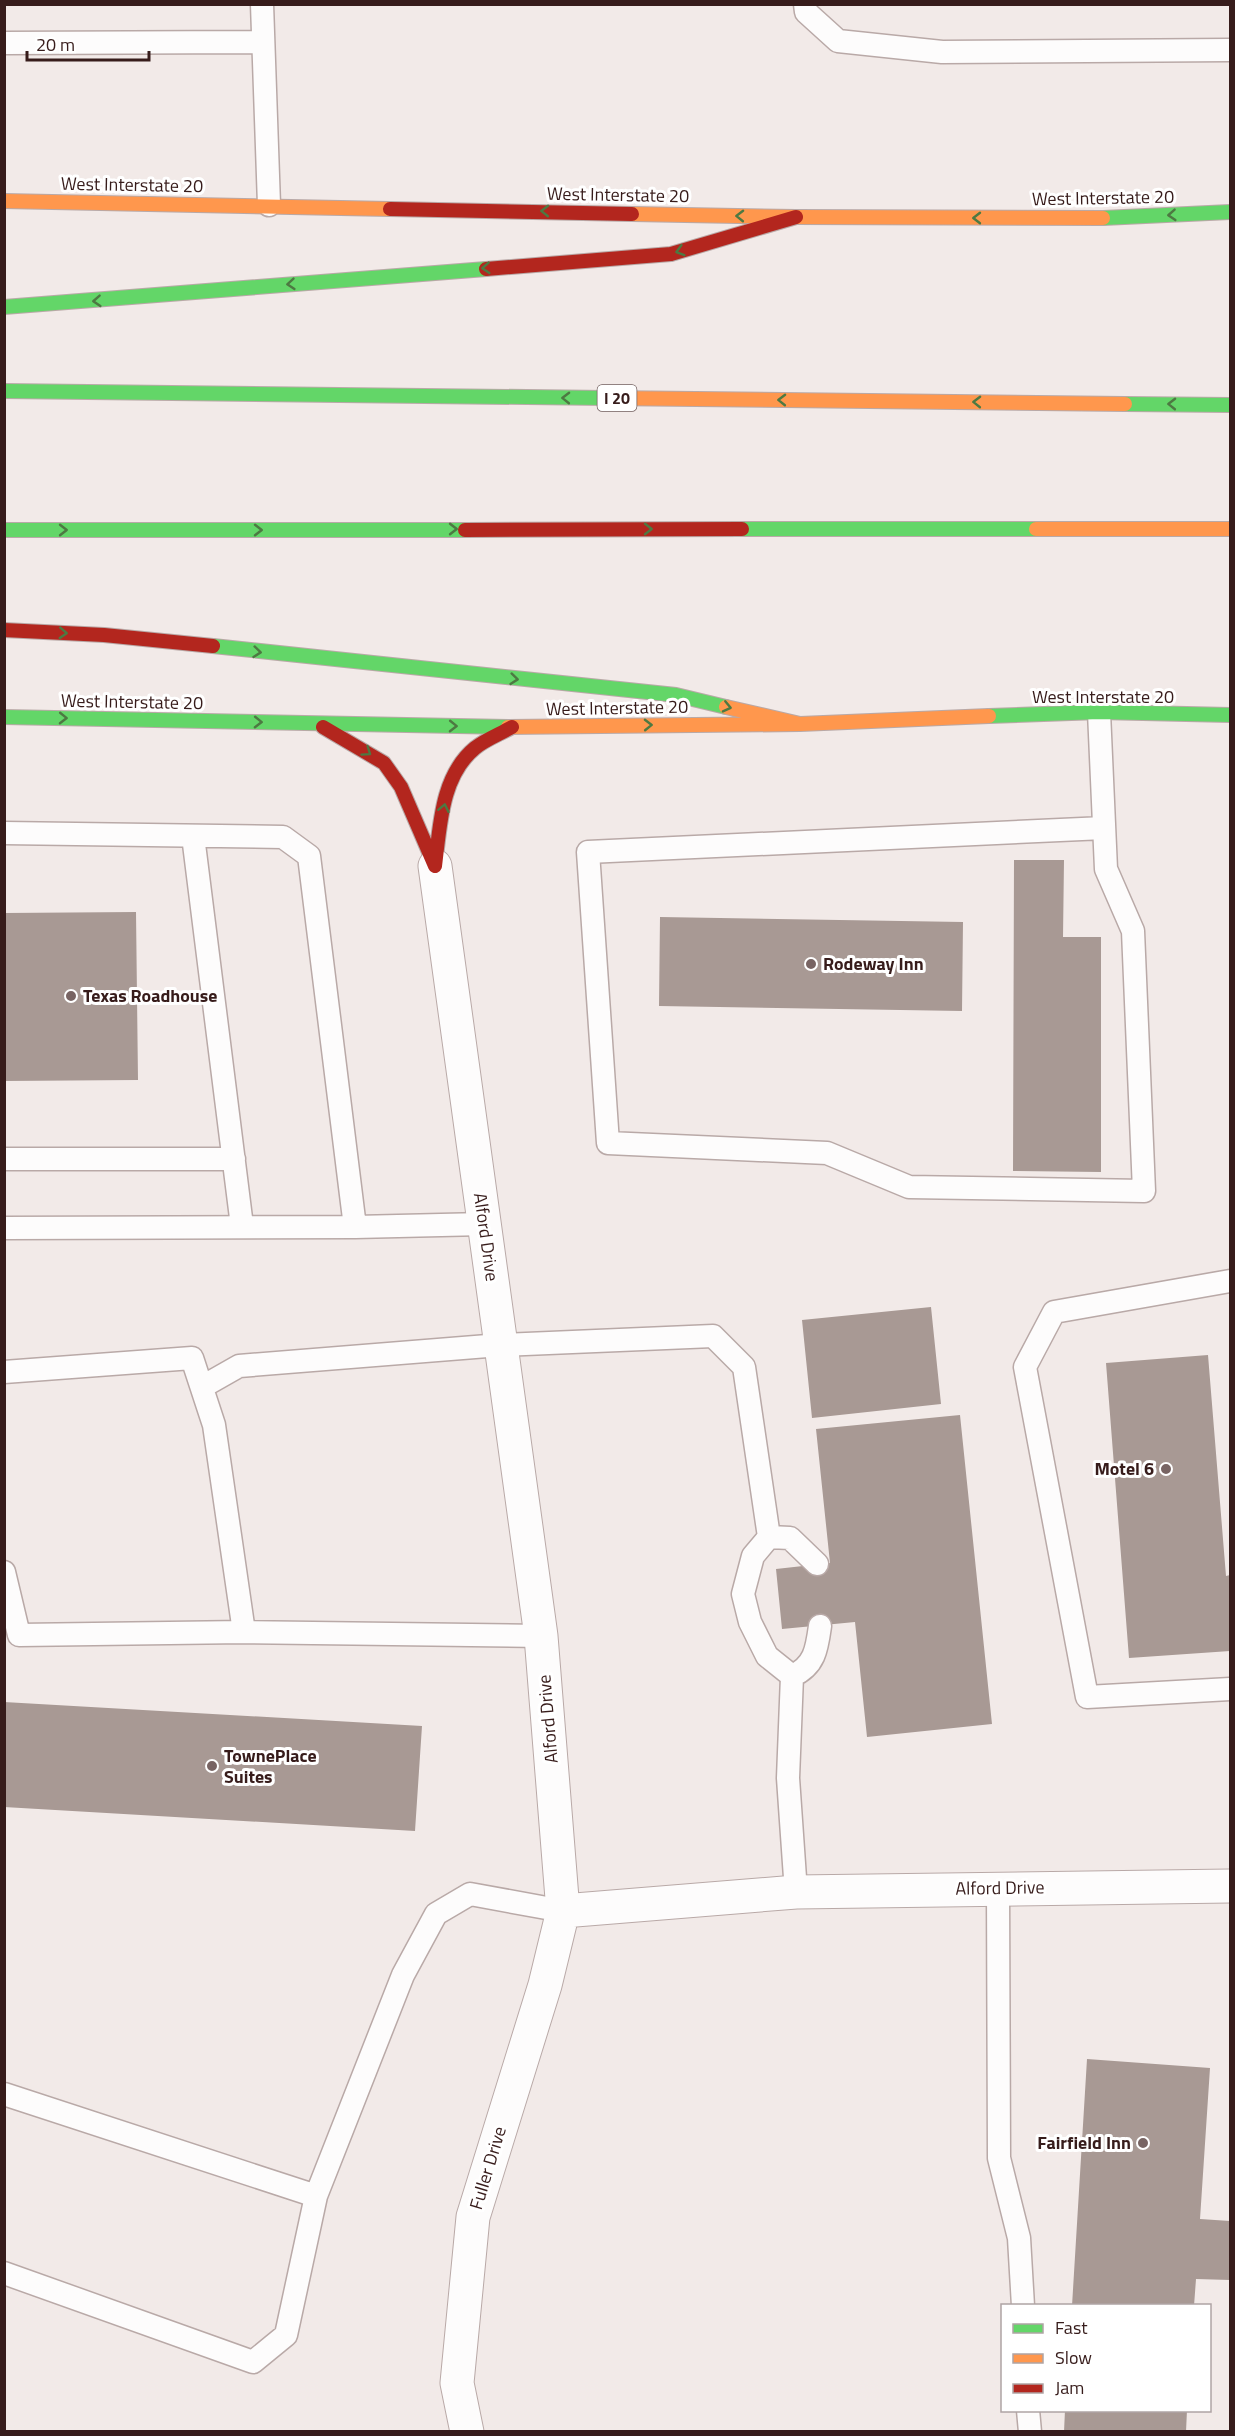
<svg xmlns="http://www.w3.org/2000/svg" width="1235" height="2436" viewBox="0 0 1235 2436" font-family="'Titillium Web',sans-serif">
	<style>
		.building { fill: #a89994 }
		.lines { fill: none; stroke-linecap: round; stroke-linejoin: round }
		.lane-casing { stroke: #b9a9a7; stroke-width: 25 }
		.street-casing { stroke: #b9a9a7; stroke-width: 35 }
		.fast-casing { stroke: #b9a9a7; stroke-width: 16 }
		.slow-casing { stroke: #b9a9a7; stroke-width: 16 }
		.jam-casing { stroke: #b9a9a7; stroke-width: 16 }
		.lane { stroke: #fdfcfc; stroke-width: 22 }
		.street { stroke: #fdfcfc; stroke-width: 33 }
		.fast { stroke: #63d668; stroke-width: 14 }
		.slow { stroke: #ff974d; stroke-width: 14 }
		.jam { stroke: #b3261e; stroke-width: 14 }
		.oneway { stroke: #4d7942 }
		.poi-dot { fill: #786463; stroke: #fff; stroke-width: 2 }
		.labels { text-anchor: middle; stroke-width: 6; stroke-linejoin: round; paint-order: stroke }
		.shield { fill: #fff; stroke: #73605f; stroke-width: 1.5 }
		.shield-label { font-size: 16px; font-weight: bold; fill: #371c1b }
		.street-label { font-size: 18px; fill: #371c1b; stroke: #fff }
		.poi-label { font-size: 18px; font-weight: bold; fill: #371c1b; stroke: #fff; text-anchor: start }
	</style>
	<rect width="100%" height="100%" fill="#f2eae8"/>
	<!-- building -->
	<path class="building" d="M1014 860H1064L1063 937H1101V1172L1013 1171Z
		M136 912 138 1080 4 1081V913Z
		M660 917 963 922 962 1011 659 1006Z
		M931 1307 941 1404 812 1418 802 1320Z
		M1208 1355 1226 1576 1230 1575V1651L1129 1658 1106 1363Z
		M960 1415 992 1724 867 1737 855 1622 782 1629 776 1569 830 1563 816 1429Z
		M4 1702 422 1726 415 1831 4 1807Z
		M1087 2059 1210 2068 1200 2219 1230 2221V2280L1196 2279 1194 2306H1072Z
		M1065 2410H1187L1186 2432H1064Z"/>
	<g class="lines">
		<defs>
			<path id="lane" d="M262 4 269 205
				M805 4 806 12 838 41 942 52 1230 50
				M4 43 263 42
				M1099 712 1106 869 1133 931 1144 1191 909 1187 827 1153 608 1143 588 852 1104 828
				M4 833 283 837 309 856 355 1227
				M193 836 242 1226
				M4 1159H234
				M4 1228 355 1227 484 1224
				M1230 1281 1054 1312 1025 1367 1087 1697 1230 1689
				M4 1372 192 1358 214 1425 244 1632
				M202 1387 239 1366 500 1345 713 1336 744 1367 769 1537 753 1556 743 1594 750 1622 767 1656 792 1676 788 1778 796 1892
				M769 1537 790 1538 817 1564
				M4 1572 19 1635 244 1632 541 1636
				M792 1676C815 1666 817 1648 820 1626
				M998 1888 999 2158 1019 2238 1023 2306
				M4 2094 316 2196 403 1975 436 1914 470 1894 563 1911
				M4 2273 253 2362 286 2335 316 2196
				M1028 2410 1030 2432"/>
			<path id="street" d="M435 866 541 1636 563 1911 545 1985 473 2217 457 2383 467 2432
				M563 1911 796 1892 1230 1886"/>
			<path id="fast" d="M1103 218 1230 212
				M4 307 486 269
				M4 391 605 398
				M1125 404 1230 405
				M742 529H1036
				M4 530H465
				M213 646 676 695 726 707
				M989 716 1099 712 1230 715
				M4 717 508 727"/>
			<path id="slow" d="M4 201 390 209
				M632 214 796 217 1103 218
				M605 398 1125 404
				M1036 529H1230
				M726 707 800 724
				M508 727 800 724 989 716"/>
			<path id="jam" d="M390 209 632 214
				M486 269 671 254 796 217
				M465 530 742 529
				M4 630 104 635 213 646
				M323 727 384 763 401 787 435 866
				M435 866C440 826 441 776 475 748 486 739 500 734 512 727"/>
		</defs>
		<!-- lane casing -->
		<use href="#lane" class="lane-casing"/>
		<!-- street casing -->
		<use href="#street" class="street-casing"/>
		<!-- fast casing -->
		<use href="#fast" class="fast-casing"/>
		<!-- slow casing -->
		<use href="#slow" class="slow-casing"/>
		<!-- jam casing -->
		<use href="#jam" class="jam-casing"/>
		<!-- lane -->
		<use href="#lane" class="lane"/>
		<!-- street -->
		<use href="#street" class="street"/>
		<!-- fast -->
		<use href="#fast" class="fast"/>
		<!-- slow -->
		<use href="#slow" class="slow"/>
		<!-- jam -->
		<use href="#jam" class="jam"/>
	</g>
	<!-- one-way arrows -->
	<defs><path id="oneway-chevron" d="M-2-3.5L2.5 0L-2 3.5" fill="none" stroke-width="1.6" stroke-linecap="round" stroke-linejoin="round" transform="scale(1.5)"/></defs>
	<g class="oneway">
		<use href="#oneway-chevron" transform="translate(545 211) rotate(-179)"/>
		<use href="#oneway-chevron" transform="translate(1172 215) rotate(176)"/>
		<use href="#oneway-chevron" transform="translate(740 216) rotate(-179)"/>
		<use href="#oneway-chevron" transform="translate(977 218) rotate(-180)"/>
		<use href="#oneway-chevron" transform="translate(680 251) rotate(164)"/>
		<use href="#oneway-chevron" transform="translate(486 268) rotate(176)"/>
		<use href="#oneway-chevron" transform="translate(291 284) rotate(175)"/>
		<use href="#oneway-chevron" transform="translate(97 301) rotate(176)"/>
		<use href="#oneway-chevron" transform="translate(566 398) rotate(-179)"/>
		<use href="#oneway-chevron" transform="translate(782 400) rotate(-179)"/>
		<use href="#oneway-chevron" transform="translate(977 402) rotate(-179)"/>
		<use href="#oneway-chevron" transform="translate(1172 404) rotate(-179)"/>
		<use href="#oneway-chevron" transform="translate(453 529)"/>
		<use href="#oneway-chevron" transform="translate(648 529)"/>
		<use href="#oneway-chevron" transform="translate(63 530)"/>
		<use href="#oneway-chevron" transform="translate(258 530)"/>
		<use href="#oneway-chevron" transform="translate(63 633) rotate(3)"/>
		<use href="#oneway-chevron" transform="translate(257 652) rotate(6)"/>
		<use href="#oneway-chevron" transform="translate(514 679) rotate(6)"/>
		<use href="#oneway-chevron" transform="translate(727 707) rotate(13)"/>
		<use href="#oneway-chevron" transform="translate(63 718) rotate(1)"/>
		<use href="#oneway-chevron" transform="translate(258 722) rotate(1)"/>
		<use href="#oneway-chevron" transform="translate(648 725) rotate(-1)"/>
		<use href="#oneway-chevron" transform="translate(453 726) rotate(1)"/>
		<use href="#oneway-chevron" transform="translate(367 752) rotate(35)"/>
		<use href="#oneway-chevron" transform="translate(444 808) rotate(-78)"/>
	</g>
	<!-- markers -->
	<g class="poi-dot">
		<circle cx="811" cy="964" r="6"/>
		<circle cx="71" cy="996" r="6"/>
		<circle cx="1166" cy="1469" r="6"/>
		<circle cx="212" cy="1766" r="6"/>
		<circle cx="1143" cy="2143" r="6"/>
	</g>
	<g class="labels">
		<!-- shield labels -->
		<rect class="shield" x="597.5" y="385" width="39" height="26" rx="4.5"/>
		<g class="shield-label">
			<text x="617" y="404">I 20</text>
		</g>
		<!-- street labels -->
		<g class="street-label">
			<text transform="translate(132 185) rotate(1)" y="6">West Interstate 20</text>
			<text transform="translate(618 195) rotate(1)" y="6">West Interstate 20</text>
			<text transform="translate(1103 198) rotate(-1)" y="6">West Interstate 20</text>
			<text x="1103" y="703">West Interstate 20</text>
			<text transform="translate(132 702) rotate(1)" y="6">West Interstate 20</text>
			<text transform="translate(617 708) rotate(-1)" y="6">West Interstate 20</text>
			<text transform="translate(486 1237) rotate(82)" y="6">Alford Drive</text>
			<text transform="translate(548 1719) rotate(-95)" y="6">Alford Drive</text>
			<text transform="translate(1000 1888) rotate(-1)" y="6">Alford Drive</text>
			<text transform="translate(488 2168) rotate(-73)" y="6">Fuller Drive</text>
		</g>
		<!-- poi labels -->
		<g class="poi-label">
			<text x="823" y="970">Rodeway Inn</text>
			<text x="83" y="1002">Texas Roadhouse</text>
			<text x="1154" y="1475" text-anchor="end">Motel 6</text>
			<text x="224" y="1762">TownePlace<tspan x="224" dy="21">Suites</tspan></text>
			<text x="1131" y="2149" text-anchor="end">Fairfield Inn</text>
		</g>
	</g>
	<!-- border -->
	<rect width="1235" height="2436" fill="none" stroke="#371c1b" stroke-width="12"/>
	<!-- legend -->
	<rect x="1001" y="2304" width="210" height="108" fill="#ffffff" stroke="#afa4a4" stroke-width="1.5"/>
	<rect x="1013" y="2324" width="30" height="9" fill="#63d668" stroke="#afa4a4" stroke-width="1.5"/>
	<text x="1055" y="2334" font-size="18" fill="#371c1b">Fast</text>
	<rect x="1013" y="2354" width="30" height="9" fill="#ff974d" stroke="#afa4a4" stroke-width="1.5"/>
	<text x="1055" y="2364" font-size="18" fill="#371c1b">Slow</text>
	<rect x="1013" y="2384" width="30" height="9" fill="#b3261e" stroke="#afa4a4" stroke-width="1.5"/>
	<text x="1055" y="2394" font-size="18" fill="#371c1b">Jam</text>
	<!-- scale -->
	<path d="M27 51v9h122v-9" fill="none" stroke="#371c1b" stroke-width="3"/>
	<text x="36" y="51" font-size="18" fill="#371c1b" stroke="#ffffff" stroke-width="4.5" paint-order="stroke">20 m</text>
</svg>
